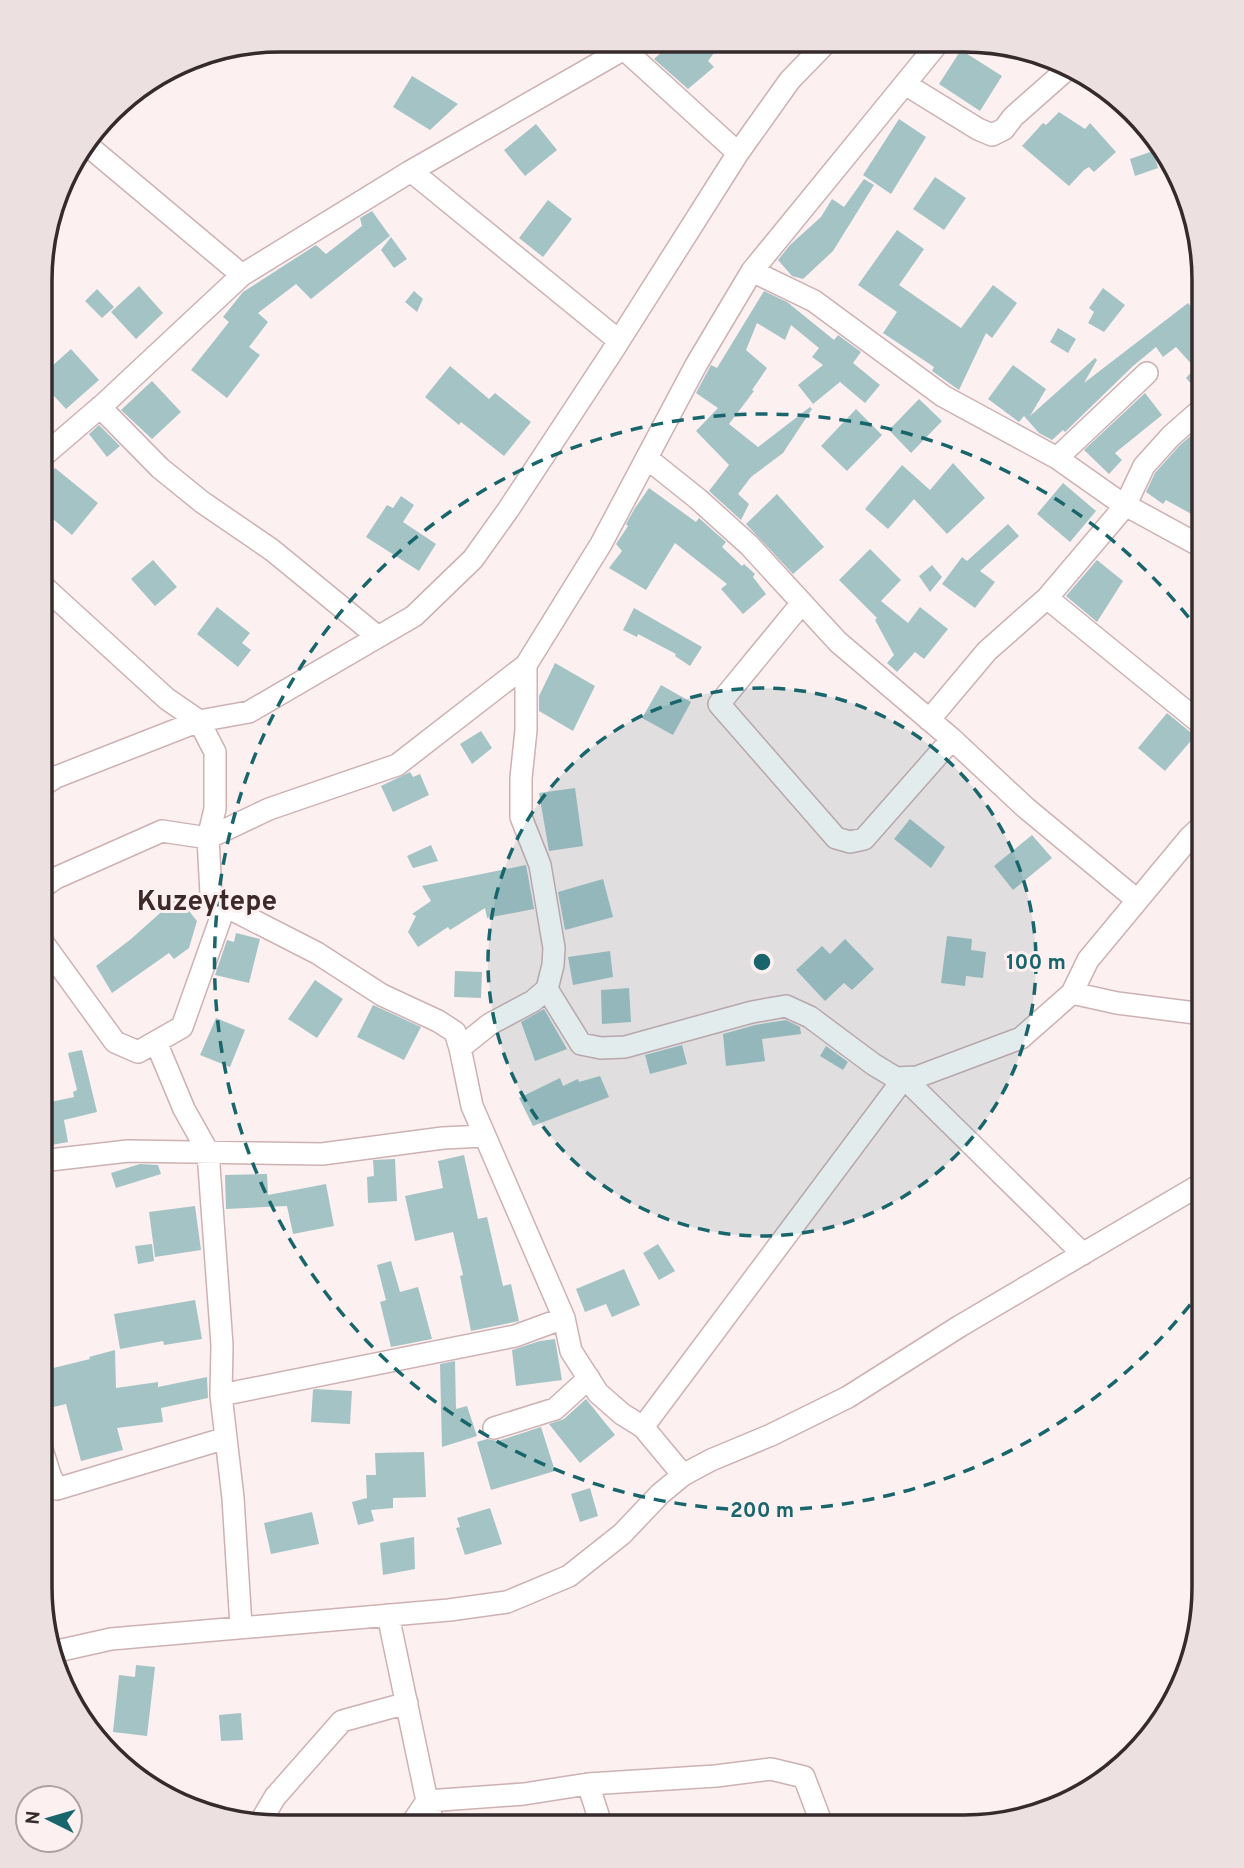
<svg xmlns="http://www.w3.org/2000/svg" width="1244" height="1868" viewBox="0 0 1244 1868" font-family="Overpass,sans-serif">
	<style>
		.building { fill: #a4c3c5 }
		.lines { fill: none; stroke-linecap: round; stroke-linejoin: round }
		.minor-casing { stroke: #cdb1b3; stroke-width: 24 }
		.minor { stroke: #fff; stroke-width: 21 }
		.ring { fill: none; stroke: #18666c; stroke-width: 3.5; stroke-dasharray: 12 9 }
		.labels { text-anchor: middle; stroke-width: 6; stroke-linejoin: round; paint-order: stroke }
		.district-label { font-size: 28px; font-weight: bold; fill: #3d282a; stroke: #fdf0f1 }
		.rim { fill: none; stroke: #362b2c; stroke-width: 3.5 }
		.centre { fill: #18666c; stroke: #fdf0f1; stroke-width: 3.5 }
		.ring-label { font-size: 21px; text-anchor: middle; font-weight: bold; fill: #18666c; stroke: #fdf0f1; stroke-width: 6; stroke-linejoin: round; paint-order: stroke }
	</style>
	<rect width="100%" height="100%" fill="#fdf0f1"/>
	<!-- building -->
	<path class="building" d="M674 41 722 42 708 61 714 67 688 89 654 59Z
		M961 50 1002 76 980 111 939 84Z
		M412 76 458 104 430 130 393 107Z
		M1059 112 1085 129 1090 123 1116 152 1094 172 1089 167 1084 170 1069 186 1022 146 1043 123 1046 125Z
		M899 119 926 137 891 194 863 175Z
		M536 124 557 150 525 176 504 150Z
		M1153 151 1158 168 1135 176 1130 159Z
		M935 177 966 198 944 230 913 209Z
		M864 179 874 185 833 251 803 279 792 276 778 260 790 245 821 217 832 199 844 207Z
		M548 200 572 219 543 257 519 238Z
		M372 211 390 236 311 299 296 284 258 313 268 322 249 347 260 355 227 398 191 370 229 322 223 317 243 292 316 245 326 254 362 226 360 218Z
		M897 230 924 249 899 285 961 328 993 285 1017 303 992 338 986 333 959 390 932 371 934 367 883 333 897 312 858 285Z
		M391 237 407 259 394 268 381 250Z
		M139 286 163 313 136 339 111 312Z
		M1103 288 1125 305 1104 332 1088 323 1094 312 1089 308Z
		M97 289 114 307 102 318 85 301Z
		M414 291 423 299 417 312 405 302Z
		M764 291 787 302 834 340 838 335 861 352 853 363 880 385 865 403 840 382 813 404 798 385 823 365 812 357 819 348 791 325 785 340 757 323 746 350 767 368 752 390 754 391 729 424 758 447 810 407 812 409 783 453 751 477 738 494 749 504 741 520 709 491 729 465 696 431 718 408 696 393 711 365 717 368Z
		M1188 303 1204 323V381L1195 388 1186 378 1195 368 1176 347 1163 357 1156 347 1133 366 1065 432 1063 430 1052 440 1039 433 1024 416 1019 422 988 399 1013 365 1046 389 1030 416 1095 358 1097 360 1084 383Z
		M1058 328 1076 339 1068 353 1050 342Z
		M71 349 99 380 66 409 42 383V375Z
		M450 366 489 399 495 393 531 422 504 456 461 422 459 425 425 397Z
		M152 381 181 412 152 439 121 410Z
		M1145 393 1162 415 1115 453 1122 460 1109 474 1084 450Z
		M919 399 942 421 911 453 889 430Z
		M856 409 882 435 847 471 821 446Z
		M99 425 120 446 107 457 89 434Z
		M1202 426 1204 427V521L1166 500 1163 504 1146 492 1155 473 1180 445Z
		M953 463 985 498 947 534 914 499 888 529 865 509 902 465 930 490Z
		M55 468 98 503 72 535 42 510V484Z
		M1063 483 1096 511 1070 542 1037 514Z
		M649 488 696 522 699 518 726 542 722 547 742 566 744 564 755 574 753 577 766 594 743 614 721 589 727 584 675 543 646 590 609 568 622 551 616 544 628 526 626 524 635 508Z
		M777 494 824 547 793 574 746 524Z
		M401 496 414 505 403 522 436 544 419 571 366 537 387 505 393 508Z
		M1008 524 1019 536 980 571 995 582 975 608 942 584 962 557 967 561Z
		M870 549 901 580 881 601 908 623 920 607 948 629 924 659 915 652 897 672 887 663 894 655 875 620 877 618 839 580Z
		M153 560 177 587 155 606 131 579Z
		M1097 560 1123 581 1097 622 1066 596Z
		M932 565 942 577 930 592 919 576Z
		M217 607 250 633 242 643 251 650 238 667 197 634Z
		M634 608 702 647 690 666 675 656 676 654 638 634 637 637 623 630Z
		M555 663 595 686 573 731 539 711V696Z
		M661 685 691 702 673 735 642 718Z
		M1167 713 1195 736 1165 771 1138 748Z
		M481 731 492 748 472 764 460 744Z
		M410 772 413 777 420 774 429 795 393 812 381 786Z
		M575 788 583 846 549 851 539 793Z
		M910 819 945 847 931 868 894 839Z
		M1032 835 1052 858 1013 890 994 866Z
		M431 845 438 861 413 868 407 856Z
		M526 865 534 909 487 918 485 908 450 930 448 927 418 947 408 932 416 916 412 914 431 901 422 886Z
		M603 879 613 917 565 930 558 892Z
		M178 897 197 921 189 948 174 959 169 953 112 993 96 966 131 939Z
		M236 933 260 939 249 983 215 975 227 940 234 942Z
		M947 936 972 939 971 950 986 952 983 978 966 976 965 986 941 983Z
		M845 939 874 969 852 990 844 983 825 1001 796 970 822 946 830 954Z
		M610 951 613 977 573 985 568 957Z
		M455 971 482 972 481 998 454 997Z
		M315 980 343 999 317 1038 288 1019Z
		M629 988 631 1022 602 1024 601 990Z
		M373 1005 421 1027 404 1060 357 1037Z
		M544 1009 567 1049 535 1061 521 1022Z
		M216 1018 245 1030 230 1067 200 1055Z
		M786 1020 800 1027 801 1034 762 1039 765 1061 726 1066 723 1034 755 1025Z
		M682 1045 687 1064 650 1074 645 1055Z
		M826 1046 848 1062 843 1070 820 1056Z
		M82 1050 97 1112 64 1120 68 1142 41 1147V1104L74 1097 73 1092 77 1090 68 1053Z
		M600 1076 609 1097 533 1126 519 1098 560 1078 563 1086 578 1079 579 1082Z
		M464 1155 478 1219 487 1217 503 1286 511 1284 519 1321 471 1331 460 1276 463 1275 453 1232 415 1241 405 1196 443 1188 438 1161Z
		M395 1159 397 1201 368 1203 367 1177 374 1176 373 1160Z
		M140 1164 158 1165 161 1174 116 1188 111 1173Z
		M267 1174 268 1195 326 1184 334 1226 293 1234 287 1206 226 1209 225 1175Z
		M195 1206 201 1250 155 1257 149 1212Z
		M152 1244 154 1261 138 1264 135 1246Z
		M658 1244 675 1271 659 1280 643 1253Z
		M391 1261 400 1292 418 1287 432 1339 391 1347 380 1302 386 1300 377 1265Z
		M624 1269 640 1305 612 1317 606 1304 585 1312 576 1289Z
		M195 1300 202 1339 164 1345 163 1341 120 1349 114 1314Z
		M555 1339 562 1380 516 1386 512 1350 540 1341Z
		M115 1350 116 1388 158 1382V1387L207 1377 208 1398 161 1408 163 1422 117 1428 123 1450 81 1461 66 1404 41 1410V1371L90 1359 89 1357Z
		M455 1361 456 1409 467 1406 477 1436 442 1447 440 1364Z
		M315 1389 352 1391 350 1424 311 1422 313 1390Z
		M586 1399 615 1435 580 1463 549 1424 564 1419Z
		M541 1427 555 1471 491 1490 477 1442 487 1439 498 1441Z
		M424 1452 426 1497 393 1498V1508L371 1510 374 1521 358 1525 352 1502 367 1498 366 1475H376L375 1453Z
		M590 1488 598 1516 580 1522 571 1494Z
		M490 1508 502 1544 465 1555 456 1528 460 1527 457 1518Z
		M312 1512 319 1544 271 1554 264 1523Z
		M414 1537 415 1569 383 1575 380 1543Z
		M136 1665 155 1667 147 1736 113 1732 119 1675 135 1677Z
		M241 1713 243 1740 221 1741 219 1715Z"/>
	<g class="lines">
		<defs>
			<path id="minor" d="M625 50 738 153
				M905 84 978 129 992 135 1004 129 1013 117 1065 71
				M86 144 242 275
				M411 171 618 340
				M752 271 814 301 943 396 1057 458 1118 501 1204 548
				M100 407 160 468 202 502 272 550 378 637
				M42 457 105 403 242 275 411 171 638 41
				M1057 458 1147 373
				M648 459 698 499 749 545 838 642 952 739 1026 808 1137 900
				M42 585 167 699 199 721 215 752V809L208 838 211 894 225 906 317 953 382 995 438 1021 455 1032 460 1048 472 1106 564 1318 571 1351 598 1393 622 1414 643 1427 683 1475
				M1047 598 1204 726
				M802 603 719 704 836 838 850 842 864 839 952 739
				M929 720 987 651 1047 598 1125 506 1144 466 1171 436 1204 407
				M42 786 56 777 199 721 249 712 414 616 473 559 508 510 610 355 738 153 790 80 827 42
				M41 888 56 878 162 831 208 838 269 809 397 765 526 665 601 544 696 365 752 271 939 42
				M41 940 115 1042 138 1052 182 1027 225 906
				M547 989 581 1044 601 1048 625 1047 752 1012 786 1006 810 1017 873 1064 896 1078 917 1077 1021 1038 1072 993 1088 960 1190 837 1204 824
				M1072 993 1117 1003 1203 1014
				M460 1048 490 1024 533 1001 547 989 553 965 554 948 540 865 521 817V778L526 730V665
				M41 1161 128 1151 322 1154 443 1138 484 1136
				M221 1395 515 1336 564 1318
				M643 1427 904 1078 1083 1254
				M494 1428 555 1409 589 1378
				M226 1438 233 1498 241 1626
				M40 1443 50 1475 57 1489 226 1438 221 1395 222 1345 208 1152 184 1109 156 1042
				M388 1615 427 1801 434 1826
				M53 1652 111 1639 449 1610 507 1602 569 1576 622 1534 660 1494 683 1475 711 1460 771 1435 848 1397 960 1326 1203 1183
				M588 1784 716 1776 771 1769 804 1777 823 1827
				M258 1826 275 1797 342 1721 407 1703
				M410 1826 427 1801 524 1794 588 1784 602 1827"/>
		</defs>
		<!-- minor casing -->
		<use href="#minor" class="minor-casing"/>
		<!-- minor -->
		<use href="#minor" class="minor"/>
	</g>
	<!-- distance rings -->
	<circle cx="762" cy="962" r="274" fill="#18666c" fill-opacity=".12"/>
	<g class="ring">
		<circle cx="762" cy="962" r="274"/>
		<path d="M1203 1288A548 548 0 1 1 1203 636"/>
	</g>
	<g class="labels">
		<!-- district labels -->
		<g class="district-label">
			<text x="207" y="910">Kuzeytepe</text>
		</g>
	</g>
	<!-- crop -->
	<path d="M0 0H1244V1868H0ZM280 52H964A228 228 0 0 1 1192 280V1587A228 228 0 0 1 964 1815H280A228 228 0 0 1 52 1587V280A228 228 0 0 1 280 52Z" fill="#ede0e1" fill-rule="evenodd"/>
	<path class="rim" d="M280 52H964A228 228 0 0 1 1192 280V1587A228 228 0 0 1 964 1815H280A228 228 0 0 1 52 1587V280A228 228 0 0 1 280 52Z"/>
	<circle cx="762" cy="962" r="10" class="centre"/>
	<g class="ring-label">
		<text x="1036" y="969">100 m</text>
		<text x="762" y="1517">200 m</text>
	</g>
	<!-- north arrow -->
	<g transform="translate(49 1819) rotate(275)"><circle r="33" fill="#fdf0f1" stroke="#ada1a2" stroke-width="2"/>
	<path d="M0-5L12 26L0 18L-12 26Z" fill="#18666c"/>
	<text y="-10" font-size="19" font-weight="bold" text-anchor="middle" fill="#362b2c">N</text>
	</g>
</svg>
